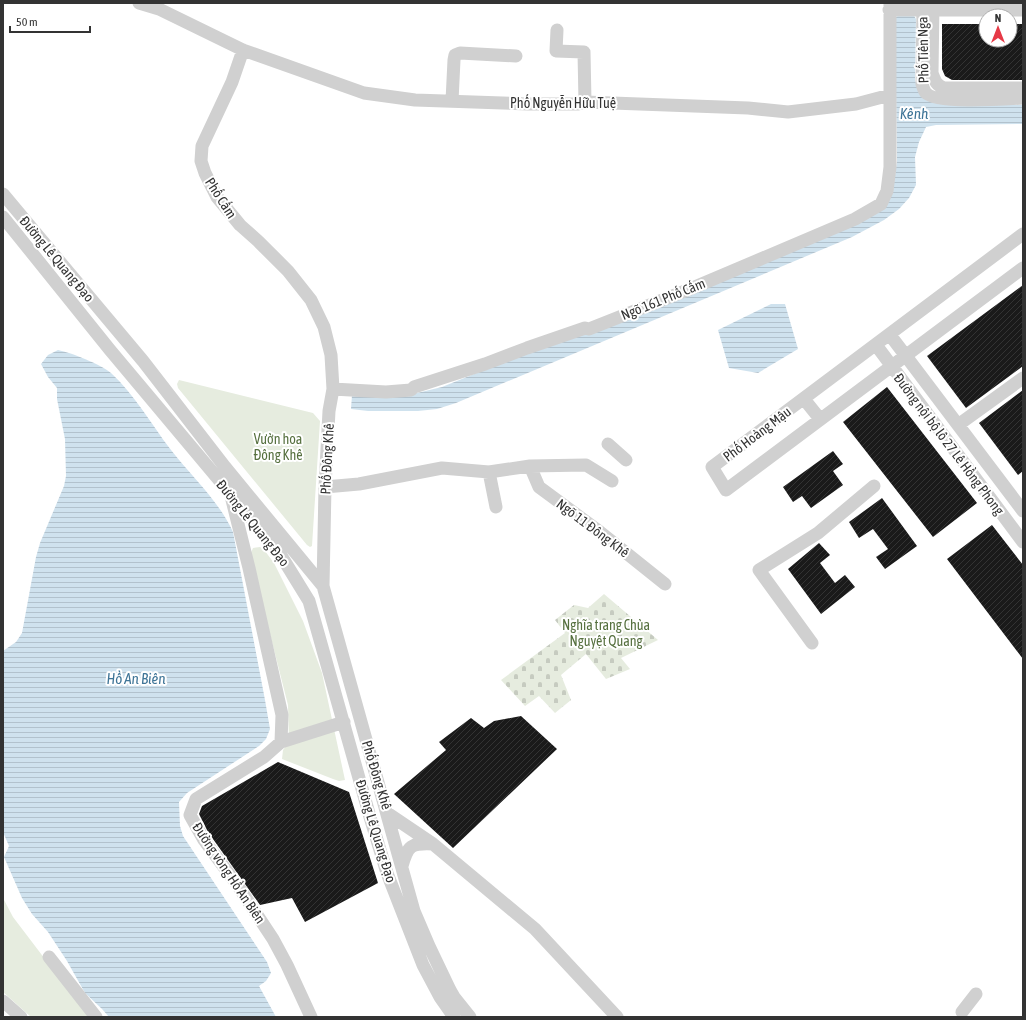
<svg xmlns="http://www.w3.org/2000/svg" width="1026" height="1020" viewBox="0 0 1026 1020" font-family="'Asap Condensed',sans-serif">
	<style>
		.green { fill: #e6ecdf }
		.cemetery { fill: url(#cemetery-stones) }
		.water { fill: url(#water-rules) }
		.building { fill: url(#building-hatch) }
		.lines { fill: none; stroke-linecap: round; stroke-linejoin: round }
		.minor { stroke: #d0d0d0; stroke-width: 13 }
		.labels { text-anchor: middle; stroke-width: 4; stroke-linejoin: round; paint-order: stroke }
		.street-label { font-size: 14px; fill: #333; stroke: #fff }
		.park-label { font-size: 14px; fill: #56703f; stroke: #fff }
		.water-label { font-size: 15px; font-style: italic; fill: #3f7597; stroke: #fff }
	</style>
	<defs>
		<pattern id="cemetery-stones" width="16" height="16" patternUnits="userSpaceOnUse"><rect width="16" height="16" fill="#e6ecdf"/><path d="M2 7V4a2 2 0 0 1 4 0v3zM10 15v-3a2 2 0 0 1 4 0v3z" fill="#c6cbc0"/></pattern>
		<pattern id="water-rules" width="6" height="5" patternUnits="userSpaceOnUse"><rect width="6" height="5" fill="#cfe2ee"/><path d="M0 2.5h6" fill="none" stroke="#b2c2cd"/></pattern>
		<pattern id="building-hatch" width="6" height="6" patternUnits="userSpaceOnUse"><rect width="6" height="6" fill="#1a1a1a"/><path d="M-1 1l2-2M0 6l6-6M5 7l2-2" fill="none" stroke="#333"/></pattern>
	</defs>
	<rect width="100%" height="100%" fill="#fff"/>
	<!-- green -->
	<path class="green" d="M179 380 313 413 320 421 312 546 310 547 307 545 178 388 177 384Z
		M260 547 265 551 274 563 303 621 322 673 345 780 339 781 333 779 282 759 283 750 289 742 288 705 250 555 253 548Z
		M3 898 13 917 89 1017H31L3 992Z"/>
	<!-- cemetery -->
	<path class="cemetery" d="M604 594 658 640 621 658 630 669 606 679 586 654 561 675 571 700 555 713 539 696 525 706 501 680 565 633 555 620 574 605 588 608Z"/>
	<!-- water -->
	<path class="water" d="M901 14H913L916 19 915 80 920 95 926 100 949 105H1023V124L936 125 926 127 919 142 915 157 916 185 909 198 899 209 884 220 852 237 456 403 437 409 418 411H368L351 409 352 395 417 393 442 387 628 312 869 207 893 190 897 161 895 22 896 17Z
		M771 304H785L798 349 758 373 729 368 718 330Z
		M58 350C72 353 100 364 111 373 135 395 151 424 171 450 192 477 219 501 233 532L265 700 270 729 266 739 259 746 187 793 179 802 180 826 183 836 267 962 271 973 266 981 259 986 276 1017H109L102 1009 85 993 67 961 48 932 32 914 22 898 4 857 9 846 3 832V651L16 642 22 633 36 557 40 543 64 486 66 476 65 439 57 399V388L48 377 41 364 48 355Z"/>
	<!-- building -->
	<path class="building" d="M942 24H986V40H1010V24H1023V80H952L945 76 942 69Z
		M1023 285V366L966 408 927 356Z
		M887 387 977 503 933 537 843 422Z
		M1023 390V471L1018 475 979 423Z
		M833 451 843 464 833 471 843 485 811 508 802 496 793 502 783 487Z
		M882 498 917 546 885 569 876 557 888 549 873 529 859 538 849 522Z
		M992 525 1023 565V659L947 559Z
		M819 543 830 555 820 563 835 583 845 575 855 587 821 614 788 569Z
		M521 716 557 749 453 848 394 794 446 750 439 742 471 718 484 728 494 721Z
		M278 762 349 792 378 883 305 922 292 898 260 905 208 832 199 814 202 806Z"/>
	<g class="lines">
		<!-- minor -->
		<path class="minor" d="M139 3 159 9 243 50 364 93 415 100 528 104H578L585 102 748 108 788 112 856 104 890 95
			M923 3 922 84C923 87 924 91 926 93 936 104 1006 99 1023 98
			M933 3 932 73C935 81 936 85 944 88H1023
			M889 10H1023
			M557 30 556 51 584 52 585 102
			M243 50 232 82 202 146 201 161 205 173 217 197 240 225 258 241 288 271 311 300 324 327 331 355 333 389 329 411 325 487 323 586 414 911 429 946 450 990 454 997 470 1017
			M452 101 454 60 455 55 460 53 516 56
			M3 194 143 361 225 467 323 586
			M3 217 110 350 277 549 309 601 370 817 387 873 423 965 440 997 454 1017
			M1023 234 712 467 726 490 1023 268
			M890 335 1023 511
			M876 345 1023 542
			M333 389 386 392 411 390 414 387 485 364 527 348 585 328 589 329 690 289 855 219 881 204 887 191 890 167V3
			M804 399 820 419
			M958 425 1023 378
			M608 444 626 460
			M530 466 539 487 600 532 665 584
			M489 472 496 507
			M325 487 359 484 442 468 489 472 530 466 586 465 612 481
			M231 496 249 568 282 715 281 742
			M812 643 759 570 818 533 874 486
			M387 813 433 844 535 929 617 1017
			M402 866C408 845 411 843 433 844
			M49 957 96 1017
			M3 1001 21 1017
			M962 1012 976 994
			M311 1017 287 965 273 939 238 886 204 840 190 815 196 799 264 757 281 742 344 722"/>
	</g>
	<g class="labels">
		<!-- street labels -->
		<g class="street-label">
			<text transform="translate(923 50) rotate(-91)" y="5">Phố Tiên Nga</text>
			<text x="563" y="108">Phố Nguyễn Hữu Tuệ</text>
			<text transform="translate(221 198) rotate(57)" y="5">Phố Cấm</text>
			<text transform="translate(57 259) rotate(50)" y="5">Đường Lê Quang Đạo</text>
			<text transform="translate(663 299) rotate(-22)" y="5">Ngõ 161 Phố Cấm</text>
			<text transform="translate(757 434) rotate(-37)" y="5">Phố Hoàng Mậu</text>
			<text transform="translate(949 444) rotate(53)" y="5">Đường nội bộ lô 27 Lê Hồng Phong</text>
			<text transform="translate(327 459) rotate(-87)" y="5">Phố Đông Khê</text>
			<text transform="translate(253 523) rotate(51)" y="5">Đường Lê Quang Đạo</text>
			<text transform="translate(593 528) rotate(37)" y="5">Ngõ 11 Đông Khê</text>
			<text transform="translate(377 775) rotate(73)" y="5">Phố Đông Khê</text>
			<text transform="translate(376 831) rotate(73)" y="5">Đường Lê Quang Đạo</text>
			<text transform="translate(229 873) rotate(56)" y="5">Đường vòng Hồ An Biên</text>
		</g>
		<!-- park labels -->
		<g class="park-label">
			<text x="278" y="444">Vườn hoa<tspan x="278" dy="16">Đông Khê</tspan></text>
			<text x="606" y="630">Nghĩa trang Chùa<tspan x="606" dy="16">Nguyệt Quang</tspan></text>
		</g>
		<!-- water labels -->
		<g class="water-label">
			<text x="914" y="119">Kênh</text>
			<text x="136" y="684">Hồ An Biên</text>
		</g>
	</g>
	<!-- border -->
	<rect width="1026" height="1020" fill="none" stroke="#333333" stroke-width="8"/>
	<!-- north arrow -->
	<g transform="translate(998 28)"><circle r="19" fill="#ffffff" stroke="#adadad"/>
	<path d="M0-3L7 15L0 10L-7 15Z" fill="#e63946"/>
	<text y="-6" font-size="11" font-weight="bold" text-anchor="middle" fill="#333333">N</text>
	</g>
	<!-- scale -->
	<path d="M10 26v6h80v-6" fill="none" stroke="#333333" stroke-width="2"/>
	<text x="16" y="26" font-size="12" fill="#333333" stroke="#ffffff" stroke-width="3" paint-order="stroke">50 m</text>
</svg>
